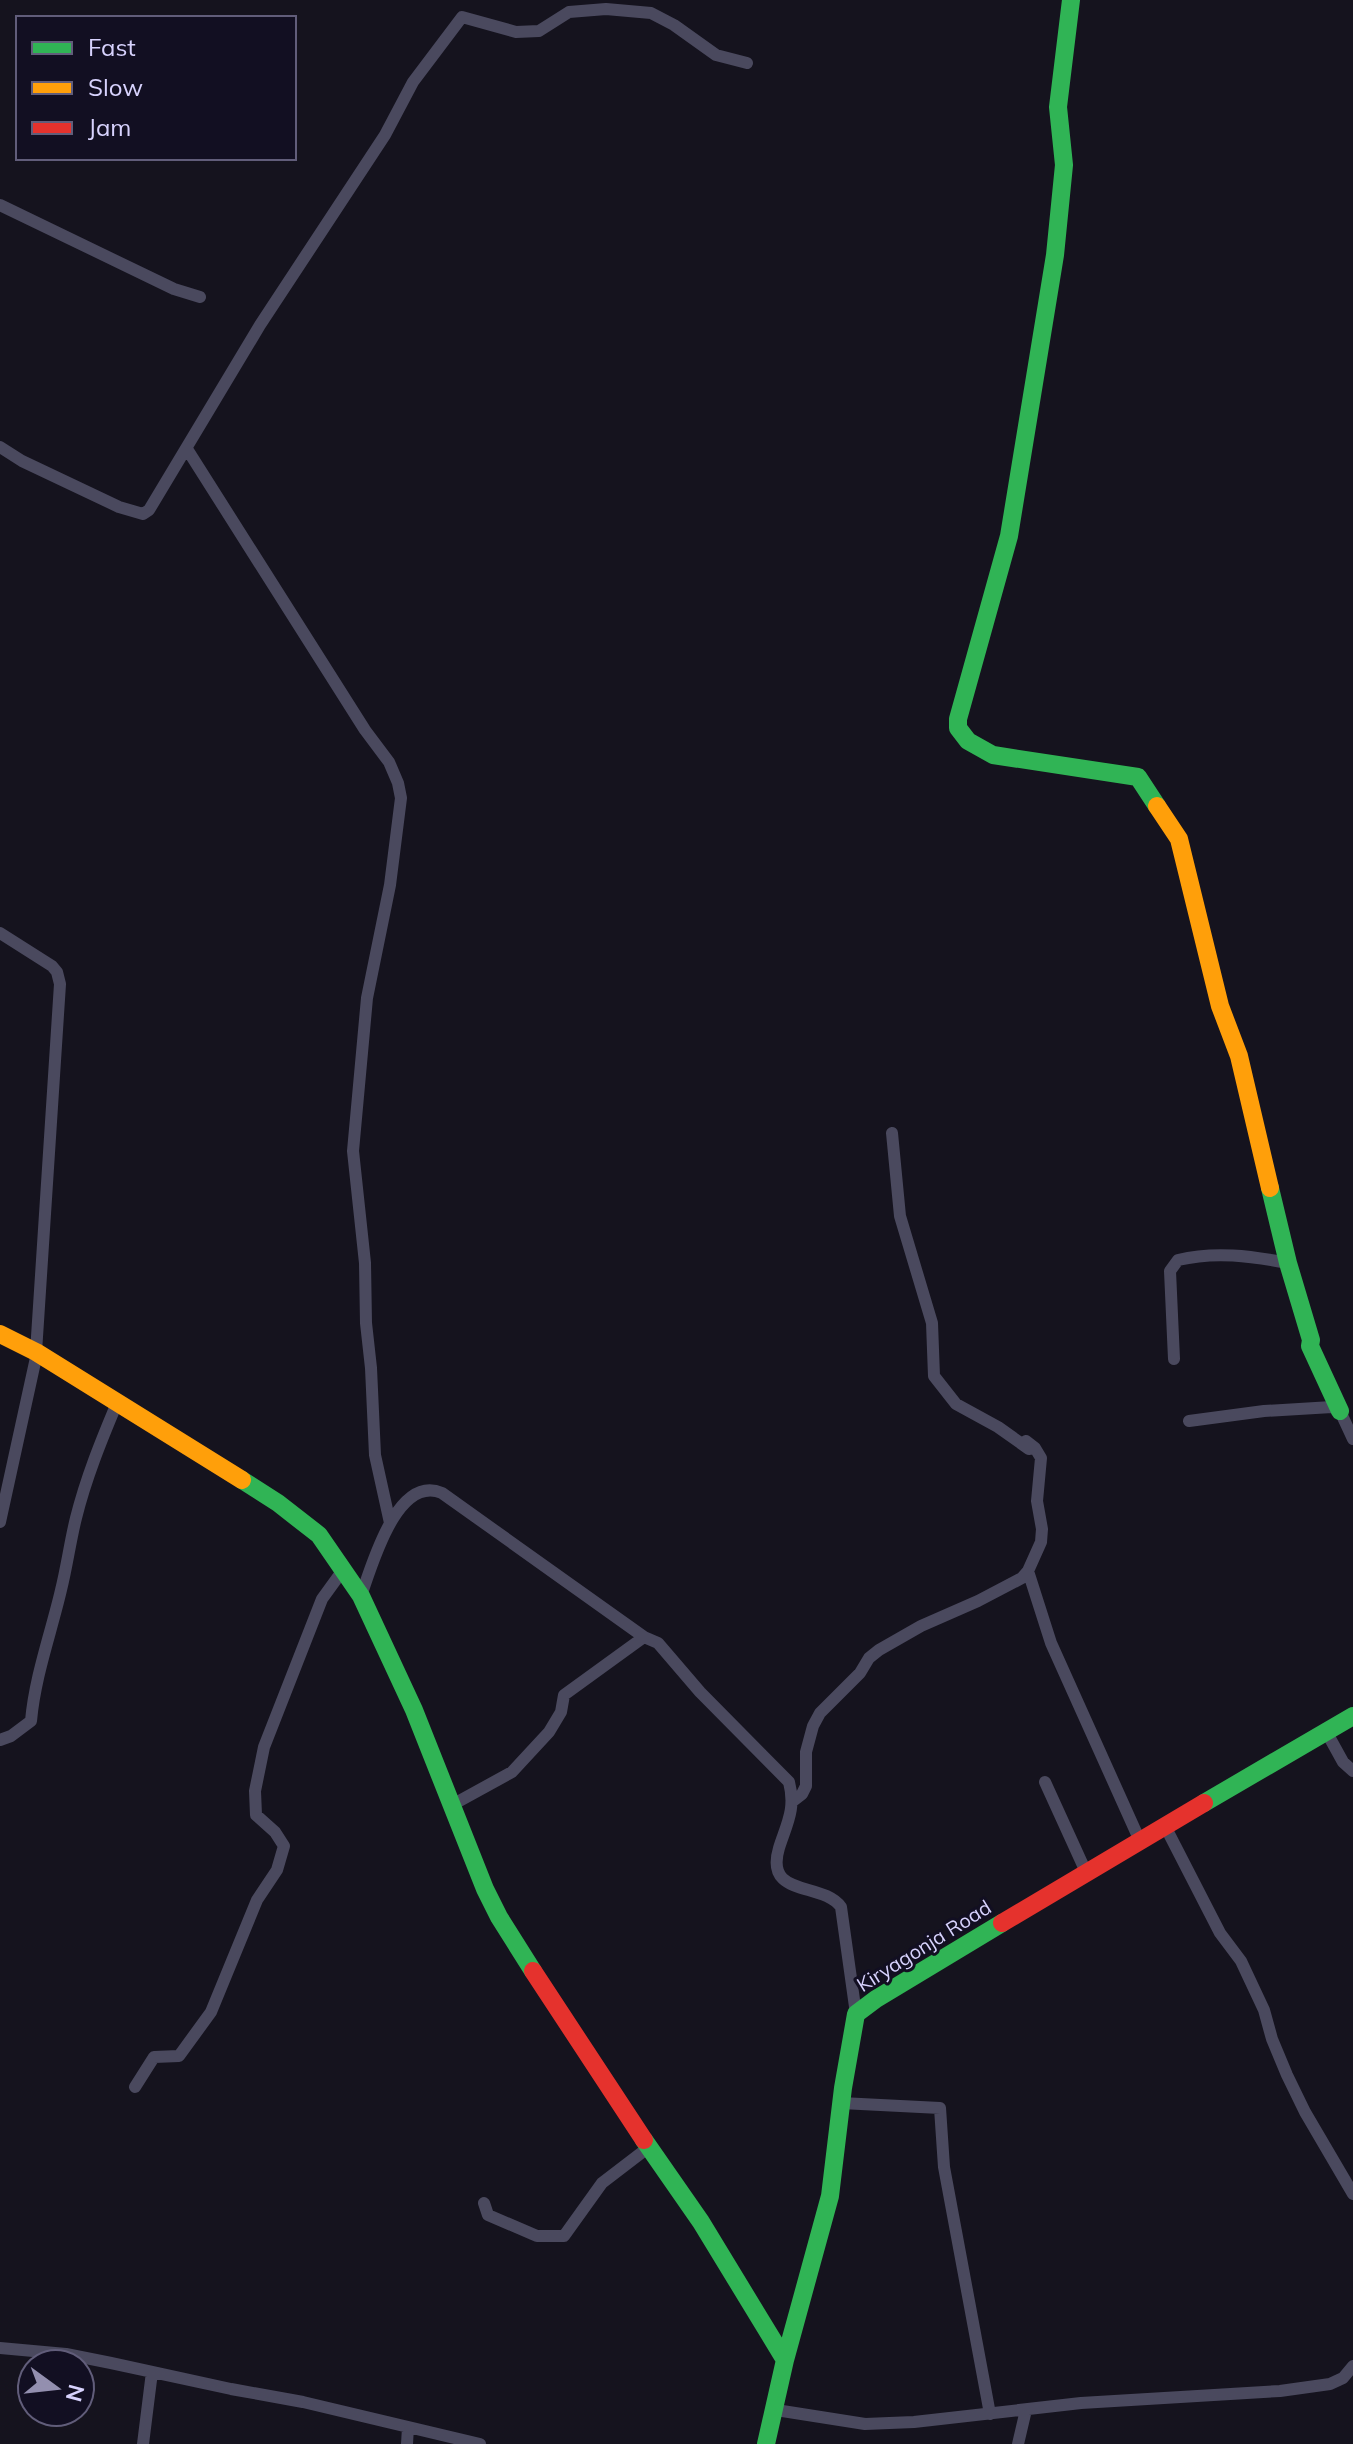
<svg xmlns="http://www.w3.org/2000/svg" width="1353" height="2444" viewBox="0 0 1353 2444" font-family="Mulish,sans-serif">
	<style>
		.lines { fill: none; stroke-linecap: round; stroke-linejoin: round }
		.street { stroke: #4a495e; stroke-width: 12 }
		.fast { stroke: #30b455; stroke-width: 18 }
		.slow { stroke: #ff9f0a; stroke-width: 18 }
		.jam { stroke: #e5322d; stroke-width: 18 }
		.labels { text-anchor: middle; stroke-width: 6; stroke-linejoin: round; paint-order: stroke }
		.street-label { font-size: 20px; fill: #d7d2fd; stroke: #120f22 }
	</style>
	<rect width="100%" height="100%" fill="#15131e"/>
	<g class="lines">
		<!-- street -->
		<path class="street" d="M0 205 174 289 200 297
			M0 447 22 461 119 507 143 514 149 510 260 325 385 135 413 82 462 17 516 32 539 31 569 12 606 9 651 13 674 25 716 55 747 63
			M187 449 365 730 389 762 398 783 401 798 390 885 367 998 353 1151 365 1263 366 1323 371 1368 375 1455 390 1523
			M0 933 52 966 57 972 60 984 36 1352
			M892 1133 900 1216 932 1323 934 1376 956 1404 998 1427 1029 1449
			M1174 1359 1170 1271 1178 1260C1215 1251 1251 1256 1288 1263
			M1189 1421 1264 1411 1332 1407 1340 1411 1353 1439
			M0 1522 37 1353
			M1028 1571 1051 1643 1140 1841
			M361 1596C372 1565 397 1474 442 1493L644 1637 658 1643 700 1692 789 1782C796 1809 787 1823 779 1848 764 1898 822 1881 841 1907L856 2014
			M1327 1733 1343 1762 1353 1771
			M0 1740 11 1736 31 1721C35 1676 51 1633 61 1590 67 1566 70 1542 76 1518 86 1478 101 1441 117 1403
			M1045 1782 1086 1872
			M793 1801 802 1794 806 1786V1752L813 1726 820 1713 860 1673 869 1658 879 1650 921 1626 978 1601 1022 1578 1028 1571 1041 1542 1042 1529 1037 1501 1041 1458 1035 1448 1026 1441
			M452 1805 512 1772 549 1732 561 1712 564 1695 644 1637
			M1165 1826 1220 1933 1241 1961 1264 2010 1272 2039 1287 2075 1305 2112 1353 2194
			M135 2087 154 2057 179 2056 211 2012 257 1900 277 1870 284 1846 275 1832 256 1815 255 1791 264 1747 322 1599 343 1570
			M841 2103 940 2108 944 2167 990 2414
			M484 2203 488 2215 537 2236H564L602 2183 649 2147
			M0 2348 66 2354 111 2363 231 2389 303 2402 480 2444
			M776 2410 865 2424 914 2422 1081 2403 1280 2391 1330 2384 1343 2378 1353 2366
			M143 2444 152 2372
			M407 2444 408 2427
			M1018 2444 1026 2410"/>
		<!-- fast -->
		<path class="fast" d="M1071 0 1058 107 1064 165 1055 255 1009 536 958 719V728L968 741 993 755 1138 777 1157 806
			M1270 1188 1288 1263 1311 1340 1310 1346 1340 1411
			M242 1480 278 1503 319 1535 361 1596 414 1710 485 1889 499 1917 533 1971
			M1204 1803 1353 1716
			M644 2140 701 2222 785 2360
			M766 2444 785 2360 830 2196 843 2088 856 2014 876 1999 1002 1923"/>
		<!-- slow -->
		<path class="slow" d="M1157 806 1179 839 1220 1006 1239 1056 1270 1188
			M0 1334 36 1352 242 1480"/>
		<!-- jam -->
		<path class="jam" d="M1002 1923 1204 1803
			M533 1971 644 2140"/>
	</g>
	<g class="labels">
		<!-- street labels -->
		<g class="street-label">
			<text transform="translate(924 1946) rotate(-32)" y="7">Kiryagonja Road</text>
		</g>
	</g>
	<!-- legend -->
	<rect x="16" y="16" width="280" height="144" fill="#120f22" stroke="#615d7a" stroke-width="2"/>
	<rect x="32" y="42" width="40" height="12" fill="#30b455" stroke="#615d7a" stroke-width="2"/>
	<text x="88" y="56" font-size="24" fill="#d7d2fd">Fast</text>
	<rect x="32" y="82" width="40" height="12" fill="#ff9f0a" stroke="#615d7a" stroke-width="2"/>
	<text x="88" y="96" font-size="24" fill="#d7d2fd">Slow</text>
	<rect x="32" y="122" width="40" height="12" fill="#e5322d" stroke="#615d7a" stroke-width="2"/>
	<text x="88" y="136" font-size="24" fill="#d7d2fd">Jam</text>
	<!-- north arrow -->
	<g transform="translate(56 2388) rotate(105)"><circle r="38" fill="#120f22" stroke="#615d7a" stroke-width="2"/>
	<path d="M0-6L14 30L0 20L-14 30Z" fill="#938faf"/>
	<text y="-12" font-size="22" font-weight="bold" text-anchor="middle" fill="#d7d2fd">N</text>
	</g>
</svg>
